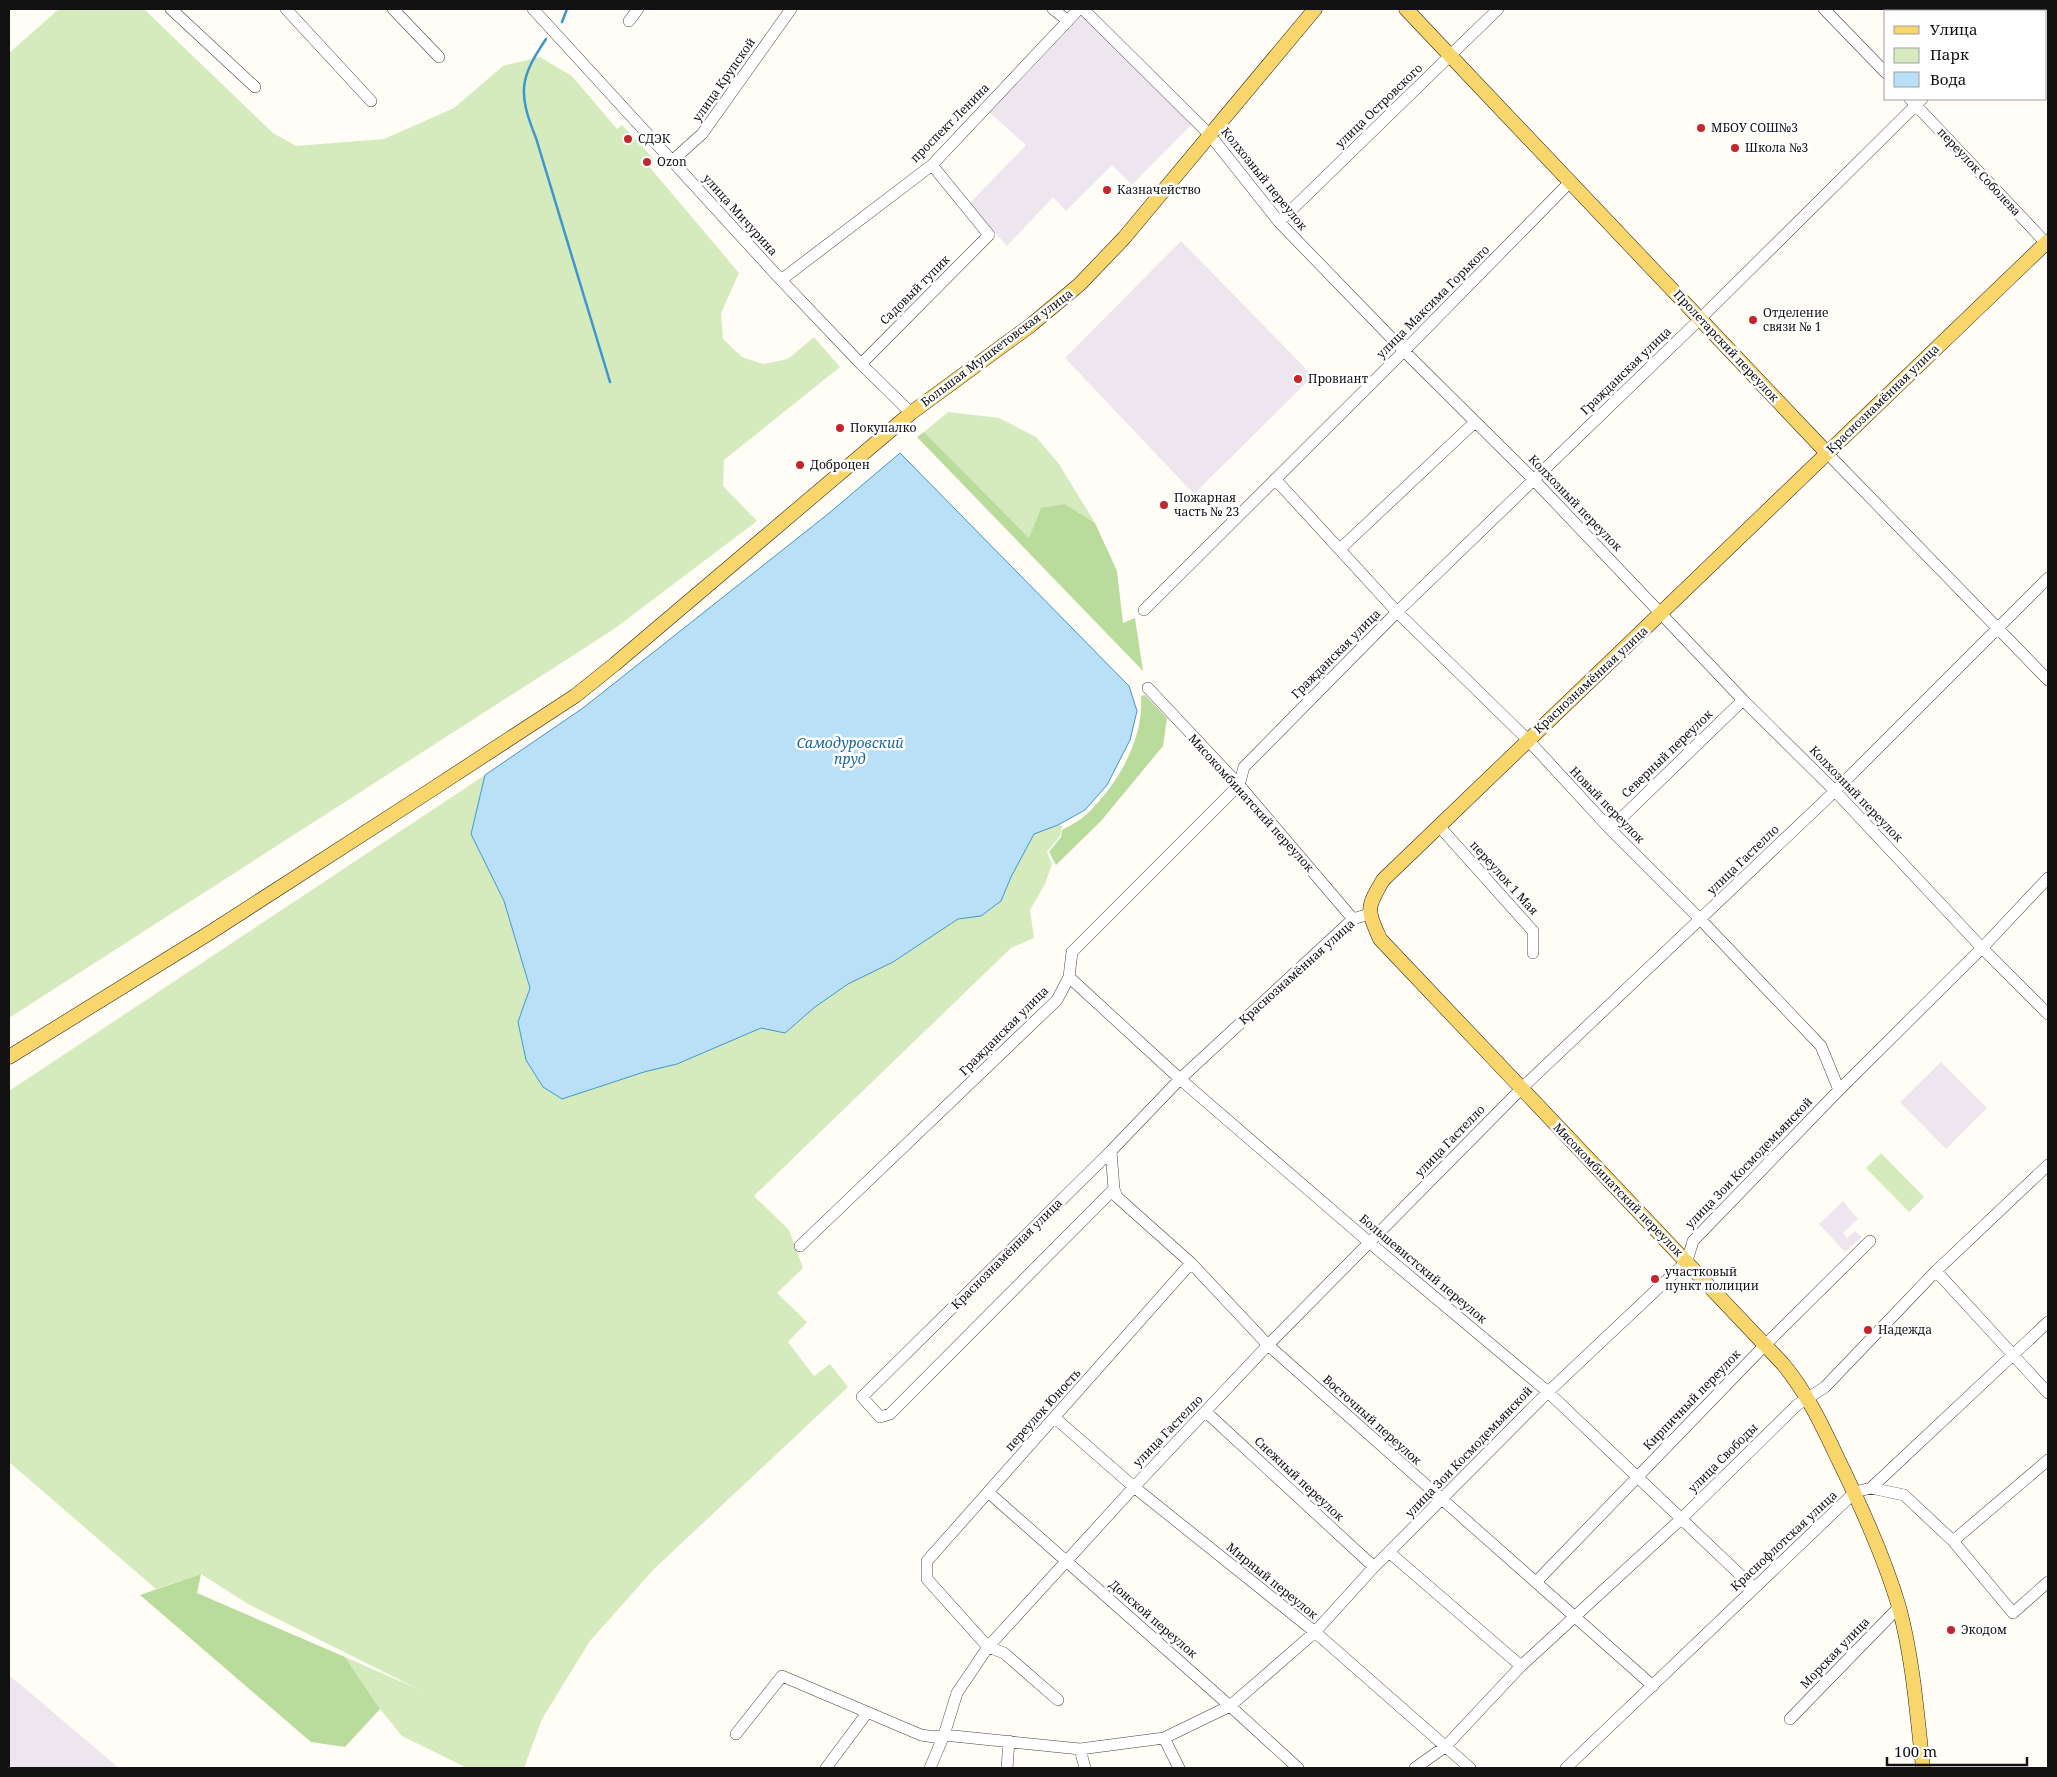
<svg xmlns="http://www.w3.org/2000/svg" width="2057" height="1777" viewBox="0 0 2057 1777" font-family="'Noto Serif',serif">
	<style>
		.industrial { fill: #eee6ef }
		.green { fill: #d5ebbd }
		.forest { fill: #b9dc9c }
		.water { fill: #b9e0f7; stroke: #3f96cf }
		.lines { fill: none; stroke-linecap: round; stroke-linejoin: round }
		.stream { stroke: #3f96cf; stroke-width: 2.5 }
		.minor-casing { stroke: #444; stroke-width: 12 }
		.major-casing { stroke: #222; stroke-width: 15 }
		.minor { stroke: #fff; stroke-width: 11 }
		.major { stroke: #f9d66b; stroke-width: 14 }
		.poi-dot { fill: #c4262e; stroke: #fff; stroke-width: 2 }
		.labels { text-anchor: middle; stroke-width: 5; stroke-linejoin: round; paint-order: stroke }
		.street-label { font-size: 12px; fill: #111; stroke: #fff }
		.poi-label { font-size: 12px; fill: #111; stroke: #fff; text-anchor: start }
		.water-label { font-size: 14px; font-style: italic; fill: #1768a6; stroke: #fff }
	</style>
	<rect width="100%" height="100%" fill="#fffdf5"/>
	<!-- industrial -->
	<path class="industrial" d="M1083 14 1193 123 1132 185 1112 165 1066 211 1053 197 1007 246 969 204 1026 145 990 113Z
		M1181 241 1313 376 1194 494 1065 358Z
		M1941 1062 1987 1108 1946 1149 1900 1102Z
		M1843 1201 1858 1219 1843 1233 1847 1238 1855 1231 1862 1237 1845 1252 1819 1224Z
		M9 1675 119 1768H9Z"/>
	<!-- green -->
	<path class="green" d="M59 9H144L273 133 296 146 384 139 454 108 503 66 540 57 572 76 617 129 622 125 653 158 647 164 739 273 721 313 723 339 742 357 763 364 788 359 814 337 840 367 724 460 723 486 757 521 614 629 9 1018V53Z
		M948 412 999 418 1036 437 1059 464 1095 523 1065 504 1029 539 924 432Z
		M485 775 471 834 504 901 530 988 518 1022 608 1083 644 1072 677 1064 761 1028 785 1033 815 1007 848 984 893 962 958 919 981 916 1001 901 1011 877 1034 834 1058 825 1062 826 1060 836 1047 852 1052 864 1045 884 1030 910 1034 938 1011 948 754 1196 789 1230 803 1268 777 1293 807 1322 788 1342 814 1376 830 1364 848 1387 653 1570 590 1641 542 1719 524 1768H467L402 1736 380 1709 345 1657 418 1689 248 1604 201 1574 156 1589 9 1462V1091Z
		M1881 1153 1924 1197 1909 1212 1866 1168Z"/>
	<!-- forest -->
	<path class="forest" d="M924 432 1029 538 1041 508 1065 504 1095 523 1117 571 1123 623 1135 618 1143 671 917 437Z
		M1145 695 1167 718 1163 746 1101 821 1056 865 1049 852 1061 837 1062 830C1071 825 1081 820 1088 813 1118 784 1144 739 1141 696Z
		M201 1574 197 1593 345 1657 380 1709 345 1747 311 1742 140 1595Z"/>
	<!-- water -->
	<path class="water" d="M900 453 1129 686 1137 711 1130 740 1107 785 1085 810 1058 825 1034 834 1011 877 1001 901 981 916 958 919 893 962 848 984 815 1007 785 1033 761 1028 677 1064 644 1072 562 1099 543 1087 526 1060 518 1022 530 988 504 901 471 834 485 775 583 708 828 514Z"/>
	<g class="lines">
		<!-- stream -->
		<path class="stream" d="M562 22 567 9
			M546 39C519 79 518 93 536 138L610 382"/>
		<defs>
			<path id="minor" d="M171 9 255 87
				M286 9 371 101
				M393 9 439 57
				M533 9 781 280 861 364 911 413
				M1053 9 1068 21
				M1083 9 1210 135 1279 222 1404 351 1533 479 1743 700 1835 791 1982 948 2048 1014
				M1824 9 1886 73
				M2010 11 2012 9
				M629 21 638 9
				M1910 99 2046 243
				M673 160 702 134 791 9
				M1279 222 1498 9
				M781 280 932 165 1079 9
				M861 364 989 235 932 165
				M1827 453 2048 680
				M1275 479 1397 612 1528 740 1610 829 1701 920 1821 1046 1839 1090
				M1340 549 1475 422
				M1144 610 1404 351 1571 181
				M1148 688 1239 785 1353 919
				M1439 826 1533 931V953
				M1610 829 1743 700
				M1069 977 1180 1079 1370 1243 1548 1392 1754 1588
				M1111 1151 1114 1189 1117 1197 1191 1263 1268 1345 1653 1686
				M1114 1189 890 1414 880 1417 862 1397 1111 1151 1180 1079 1353 919 1369 914
				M800 1246 1057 1000 1069 977 1072 952 1239 785 1244 767 1397 612 1700 319 1922 99
				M1936 1271 2048 1393
				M1206 1412 1374 1567
				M1055 1418 1134 1487 1315 1632 1470 1768
				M1871 1488 1904 1495 1953 1541 2013 1613 2048 1582
				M988 1492 1230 1706 1298 1768
				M1953 1541 2048 1460
				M1390 1553 1521 1666
				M1536 1582 1765 1345 1870 1241
				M1058 1700 1004 1653 988 1647 927 1579V1561L1191 1263
				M1790 1719 1899 1607
				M736 1734 782 1676 921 1735 934 1737 944 1735 1080 1749 1164 1738 1230 1706 1315 1632 1374 1567 1548 1392 1687 1261 1693 1241 1839 1090 1982 948 2048 878
				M1164 1738 1179 1768
				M1080 1749 1085 1768
				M826 1768 867 1713
				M930 1768 944 1735 957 1693 988 1647 1134 1487 1268 1345 1522 1088 1835 791 2048 578
				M1007 1768 1009 1741
				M1415 1768 1446 1746 1521 1666 1681 1519 1797 1405 1825 1387 1936 1271 2048 1165
				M1566 1768 1855 1492 1871 1488 2048 1322"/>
			<path id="major" d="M1406 9 1827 453
				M9 1057 211 932 431 790 575 696 615 664 911 413 1031 325 1080 284 1124 238 1315 9
				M1923 1768C1917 1714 1913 1659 1899 1607 1884 1556 1861 1506 1838 1459 1822 1425 1807 1393 1783 1364L1380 939C1367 909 1366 909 1383 880L2048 241"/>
		</defs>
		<!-- minor casing -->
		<use href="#minor" class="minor-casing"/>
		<!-- major casing -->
		<use href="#major" class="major-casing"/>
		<!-- minor -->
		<use href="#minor" class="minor"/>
		<!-- major -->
		<use href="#major" class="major"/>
	</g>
	<!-- markers -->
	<g class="poi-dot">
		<circle cx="1701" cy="128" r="5"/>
		<circle cx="628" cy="139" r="5"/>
		<circle cx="1735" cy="148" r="5"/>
		<circle cx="647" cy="162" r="5"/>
		<circle cx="1107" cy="190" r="5"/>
		<circle cx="1753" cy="320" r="5"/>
		<circle cx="1298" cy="379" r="5"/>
		<circle cx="840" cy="428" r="5"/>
		<circle cx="800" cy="465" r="5"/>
		<circle cx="1164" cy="505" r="5"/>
		<circle cx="1655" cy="1279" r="5"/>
		<circle cx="1868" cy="1330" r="5"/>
		<circle cx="1951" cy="1630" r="5"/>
	</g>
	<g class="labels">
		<!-- street labels -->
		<g class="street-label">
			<text transform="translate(724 80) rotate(-55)" y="4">улица Крупской</text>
			<text transform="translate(1379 106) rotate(-44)" y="4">улица Островского</text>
			<text transform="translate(950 123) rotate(-45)" y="4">проспект Ленина</text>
			<text transform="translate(1979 172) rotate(47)" y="4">переулок Соболева</text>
			<text transform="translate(1264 179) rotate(51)" y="4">Колхозный переулок</text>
			<text transform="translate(740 215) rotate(48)" y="4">улица Мичурина</text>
			<text transform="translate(915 290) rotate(-45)" y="4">Садовый тупик</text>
			<text transform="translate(1433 302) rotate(-45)" y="4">улица Максима Горького</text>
			<text transform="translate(1726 346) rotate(47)" y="4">Пролетарский переулок</text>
			<text transform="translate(997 348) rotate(-37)" y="4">Большая Мушкетовская улица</text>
			<text transform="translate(1626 371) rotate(-44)" y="4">Гражданская улица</text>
			<text transform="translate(1883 399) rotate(-44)" y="4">Краснознамённая улица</text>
			<text transform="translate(1575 503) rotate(46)" y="4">Колхозный переулок</text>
			<text transform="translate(1336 654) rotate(-45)" y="4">Гражданская улица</text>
			<text transform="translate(1591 680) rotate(-43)" y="4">Краснознамённая улица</text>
			<text transform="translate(1667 754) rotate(-44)" y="4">Северный переулок</text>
			<text transform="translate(1856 794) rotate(46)" y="4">Колхозный переулок</text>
			<text transform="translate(1251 803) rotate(48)" y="4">Мясокомбинатский переулок</text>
			<text transform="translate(1607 805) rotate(46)" y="4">Новый переулок</text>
			<text transform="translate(1743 860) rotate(-44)" y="4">улица Гастелло</text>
			<text transform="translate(1504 878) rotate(48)" y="4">переулок 1 Мая</text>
			<text transform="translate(1297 972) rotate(-42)" y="4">Краснознамённая улица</text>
			<text transform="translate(1004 1031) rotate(-45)" y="4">Гражданская улица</text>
			<text transform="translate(1450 1141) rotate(-46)" y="4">улица Гастелло</text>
			<text transform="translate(1749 1163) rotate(-46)" y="4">улица Зои Космодемьянской</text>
			<text transform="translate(1618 1190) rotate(46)" y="4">Мясокомбинатский переулок</text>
			<text transform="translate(1007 1254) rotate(-45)" y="4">Краснознамённая улица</text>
			<text transform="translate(1423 1269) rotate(40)" y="4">Большевистский переулок</text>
			<text transform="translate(1692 1400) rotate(-46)" y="4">Кирпичный переулок</text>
			<text transform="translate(1043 1410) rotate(-48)" y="4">переулок Юность</text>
			<text transform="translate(1372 1420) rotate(42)" y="4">Восточный переулок</text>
			<text transform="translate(1168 1431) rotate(-46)" y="4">улица Гастелло</text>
			<text transform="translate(1469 1452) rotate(-46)" y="4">улица Зои Космодемьянской</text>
			<text transform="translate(1723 1458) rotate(-45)" y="4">улица Свободы</text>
			<text transform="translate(1299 1479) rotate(43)" y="4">Снежный переулок</text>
			<text transform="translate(1784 1541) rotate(-43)" y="4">Краснофлотская улица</text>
			<text transform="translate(1272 1581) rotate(39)" y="4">Мирный переулок</text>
			<text transform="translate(1153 1619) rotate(41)" y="4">Донской переулок</text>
			<text transform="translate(1835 1653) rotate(-46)" y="4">Морская улица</text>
		</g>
		<!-- poi labels -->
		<g class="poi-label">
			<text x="1711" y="132">МБОУ СОШ№3</text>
			<text x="638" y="143">СДЭК</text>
			<text x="1745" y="152">Школа №3</text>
			<text x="657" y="166">Ozon</text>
			<text x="1117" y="194">Казначейство</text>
			<text x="1763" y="317">Отделение<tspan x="1763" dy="14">связи № 1</tspan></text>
			<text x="1308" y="383">Провиант</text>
			<text x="850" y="432">Покупалко</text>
			<text x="810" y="469">Доброцен</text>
			<text x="1174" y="502">Пожарная<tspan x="1174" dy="14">часть № 23</tspan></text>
			<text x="1665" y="1276">участковый<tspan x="1665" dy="14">пункт полиции</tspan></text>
			<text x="1878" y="1334">Надежда</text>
			<text x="1961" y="1634">Экодом</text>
		</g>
		<!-- water labels -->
		<g class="water-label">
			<text x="850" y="748">Самодуровский<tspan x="850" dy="16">пруд</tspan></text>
		</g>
	</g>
	<!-- border -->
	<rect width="2057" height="1777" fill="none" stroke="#111111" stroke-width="20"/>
	<!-- legend -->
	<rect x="1884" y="10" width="162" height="90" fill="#ffffff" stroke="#a0a0a0"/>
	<rect x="1894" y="26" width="25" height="8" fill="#f9d66b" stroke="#a0a0a0"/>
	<text x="1930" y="35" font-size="15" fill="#111111">Улица</text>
	<rect x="1894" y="48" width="25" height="15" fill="#d5ebbd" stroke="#a0a0a0"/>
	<text x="1930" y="60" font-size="15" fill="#111111">Парк</text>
	<rect x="1894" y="72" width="25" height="15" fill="#b9e0f7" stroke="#a0a0a0"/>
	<text x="1930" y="85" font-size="15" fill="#111111">Вода</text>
	<!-- scale -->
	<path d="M1887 1757v8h140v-8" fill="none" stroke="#111111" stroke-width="2.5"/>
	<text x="1894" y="1757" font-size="15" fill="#111111" stroke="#ffffff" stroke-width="4" paint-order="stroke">100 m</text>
</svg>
